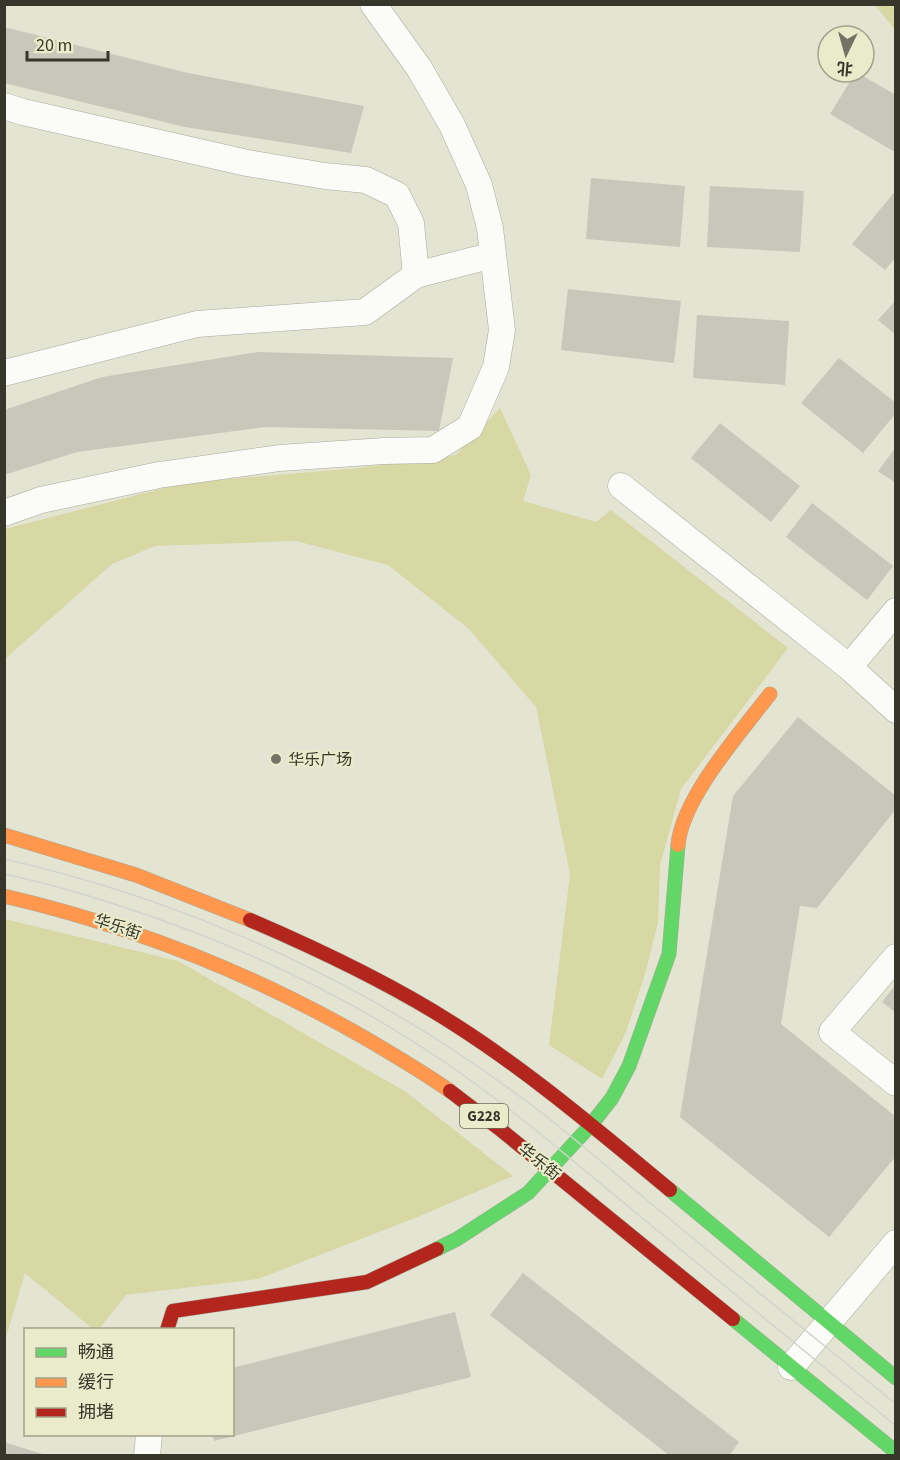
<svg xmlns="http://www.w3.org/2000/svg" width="900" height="1460" viewBox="0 0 900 1460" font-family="'Source Sans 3','Noto Sans SC',sans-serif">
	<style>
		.green { fill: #d7d8a4 }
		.building { fill: #c7c8b9 }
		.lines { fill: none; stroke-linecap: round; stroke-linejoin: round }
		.street-casing { stroke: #a9aa9c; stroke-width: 27 }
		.fast-casing { stroke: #a9aa9c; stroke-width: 15 }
		.slow-casing { stroke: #a9aa9c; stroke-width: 15 }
		.jam-casing { stroke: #a9aa9c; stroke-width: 15 }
		.street { stroke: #fbfbf8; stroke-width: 26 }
		.fast { stroke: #63d668; stroke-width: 14 }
		.slow { stroke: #ff974d; stroke-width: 14 }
		.jam { stroke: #b3261e; stroke-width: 14 }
		.tram { stroke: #d4d4cf; stroke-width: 1.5 }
		.poi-dot { fill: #737365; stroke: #e9ebcb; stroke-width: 2 }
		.labels { text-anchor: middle; stroke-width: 4.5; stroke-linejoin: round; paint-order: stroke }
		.shield { fill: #e9ebcb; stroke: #6c6c5a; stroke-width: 1.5 }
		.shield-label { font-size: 15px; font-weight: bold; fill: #36362a }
		.poi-label { font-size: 16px; fill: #36362a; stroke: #e9ebcb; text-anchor: start }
		.street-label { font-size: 16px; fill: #36362a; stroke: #e9ebcb }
	</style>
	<rect width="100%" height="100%" fill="#e3e4d2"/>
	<!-- green -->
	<path class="green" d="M875 5H895V30Z
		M500 408 531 475 523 501 596 522 611 510 788 648 681 789 660 865 658 922 646 971 626 1032 602 1079 549 1045 570 874 536 707 469 629 388 565 296 541 155 546 112 564 5 659V529L184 483 358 468 456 455Z
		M5 919 178 961 406 1092 513 1176 420 1216 258 1279 126 1295 99 1329H93L25 1273 5 1341Z"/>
	<!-- building -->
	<path class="building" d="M4 27 188 73 364 106 351 153 185 127 4 83Z
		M856 72 896 95V147L893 151 830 114Z
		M591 178 685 186 680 247 586 239Z
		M710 186 804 191 800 252 707 247Z
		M896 190V257L885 270 852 244Z
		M568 289 681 301 674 363 561 350Z
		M896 300V335L878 320Z
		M697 315 789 321 785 385 693 378Z
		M258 352 453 358 439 431 266 427 77 452 4 475V410L102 377Z
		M839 358 896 403V413L863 453 801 403Z
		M720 423 800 486 771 522 691 458Z
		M896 447V483L878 471Z
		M812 503 893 566 867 600 786 537Z
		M798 717 896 796V809L817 908 800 906 781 1024 896 1117V1156L829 1237 680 1117 733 796Z
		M896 984V1013L882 1002Z
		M523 1273 739 1442 729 1456H670L490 1315Z
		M455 1312 471 1377 214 1441 212 1434H232V1368Z
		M4 1442 46 1455V1456H4Z"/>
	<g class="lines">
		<defs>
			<path id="street" d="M4 106 23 112 247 163 325 176 366 180 397 195 411 223 416 275
				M4 373 197 324 365 312 416 275 493 255
				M621 486 849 667 896 710
				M4 513 41 500 159 475 280 458 384 451 433 450 470 427 496 367 502 330 490 228 479 185 452 125 419 68 373 4
				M849 667 896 611
				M896 957 832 1032 896 1083
				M791 1367 896 1243
				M147 1456 149 1434"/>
			<path id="fast" d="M670 1190 896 1378
				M437 1249 457 1239 528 1193 590 1126 612 1098 629 1066 669 954 678 845
				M733 1319 896 1452"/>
			<path id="slow" d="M4 835 136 875 250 920
				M678 845C682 798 741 732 770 694
				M4 896C133 926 250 972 365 1038 394 1055 423 1072 450 1091"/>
			<path id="jam" d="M250 920C320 950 392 984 457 1026 532 1074 601 1133 670 1190
				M450 1091 501 1130 733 1319
				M167 1330 173 1311 367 1282 437 1249"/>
		</defs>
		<!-- street casing -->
		<use href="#street" class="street-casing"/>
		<!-- fast casing -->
		<use href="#fast" class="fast-casing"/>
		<!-- slow casing -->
		<use href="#slow" class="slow-casing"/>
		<!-- jam casing -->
		<use href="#jam" class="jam-casing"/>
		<!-- street -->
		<use href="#street" class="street"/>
		<!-- fast -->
		<use href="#fast" class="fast"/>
		<!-- slow -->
		<use href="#slow" class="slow"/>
		<!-- jam -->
		<use href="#jam" class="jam"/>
		<!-- tram -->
		<path class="tram" d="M4 859C191 901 369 984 522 1098 566 1130 607 1167 649 1202 731 1270 813 1337 896 1404
			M4 874C43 882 81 893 117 905 232 942 343 993 443 1061 511 1107 573 1161 636 1213 722 1284 809 1355 896 1426"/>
	</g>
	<!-- markers -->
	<circle class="poi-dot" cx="276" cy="759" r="6"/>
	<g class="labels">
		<!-- shield labels -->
		<rect class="shield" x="460" y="1104" width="48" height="24" rx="4.5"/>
		<g class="shield-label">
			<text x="484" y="1121">G228</text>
		</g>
		<!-- poi labels -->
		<g class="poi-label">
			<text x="288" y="765">华乐广场</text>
		</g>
		<!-- street labels -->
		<g class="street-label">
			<text transform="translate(118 926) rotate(18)" y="6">华乐街</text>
			<text transform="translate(540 1161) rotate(39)" y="6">华乐街</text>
		</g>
	</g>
	<!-- border -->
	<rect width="900" height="1460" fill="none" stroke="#36362a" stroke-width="12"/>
	<!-- legend -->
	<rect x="24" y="1328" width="210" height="108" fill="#e9ebcb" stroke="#a1a38b" stroke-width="1.5"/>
	<rect x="36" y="1348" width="30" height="9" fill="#63d668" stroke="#a1a38b" stroke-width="1.5"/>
	<text x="78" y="1358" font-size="18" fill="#36362a">畅通</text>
	<rect x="36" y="1378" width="30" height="9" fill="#ff974d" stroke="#a1a38b" stroke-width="1.5"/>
	<text x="78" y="1388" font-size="18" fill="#36362a">缓行</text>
	<rect x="36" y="1408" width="30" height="9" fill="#b3261e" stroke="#a1a38b" stroke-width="1.5"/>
	<text x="78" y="1418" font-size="18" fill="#36362a">拥堵</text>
	<!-- north arrow -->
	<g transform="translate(846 54) rotate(185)"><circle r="28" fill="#e9ebcb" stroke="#a1a38b" stroke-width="1.5"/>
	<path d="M0-4.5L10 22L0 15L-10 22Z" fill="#737365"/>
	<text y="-9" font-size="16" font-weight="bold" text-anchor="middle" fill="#36362a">北</text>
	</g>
	<!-- scale -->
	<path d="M27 51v9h81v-9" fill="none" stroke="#36362a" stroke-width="3"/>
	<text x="36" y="51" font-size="18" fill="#36362a" stroke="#e9ebcb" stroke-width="4.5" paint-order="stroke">20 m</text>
</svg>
